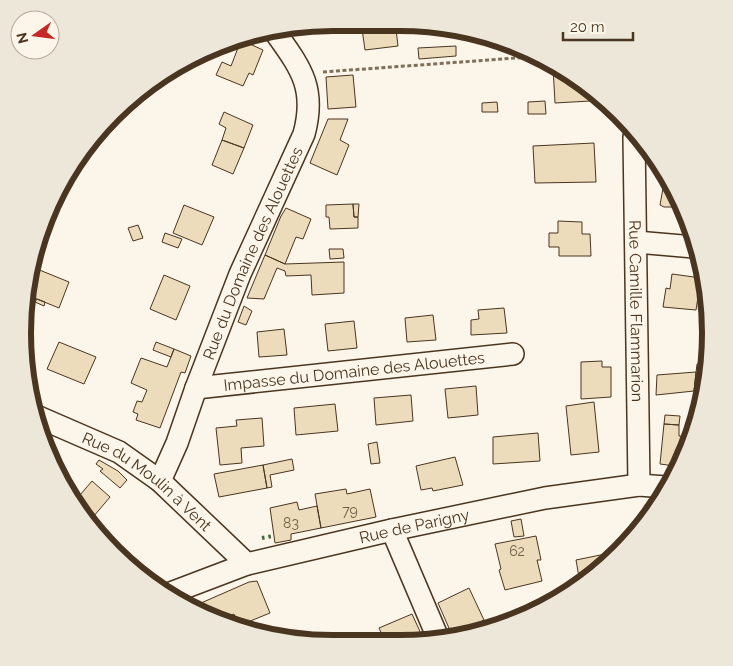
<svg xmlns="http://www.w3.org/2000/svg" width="733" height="666" viewBox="0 0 733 666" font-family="Raleway,sans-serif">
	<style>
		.building { fill: #ecdcbc; stroke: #4a3520 }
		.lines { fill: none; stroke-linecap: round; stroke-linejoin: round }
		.street-casing { stroke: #4a3520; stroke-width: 24 }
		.path { stroke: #7f6f5c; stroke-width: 3; stroke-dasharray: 4 2.5; stroke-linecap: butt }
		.street { stroke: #fbf6e9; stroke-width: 21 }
		.hedge { stroke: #436837; stroke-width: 4; stroke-dasharray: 2.5 4; stroke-linecap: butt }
		.labels { text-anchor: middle; stroke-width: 4; stroke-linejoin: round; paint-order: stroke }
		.number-label { font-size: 14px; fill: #725f47 }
		.street-label { font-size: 16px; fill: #4a3520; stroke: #fbf6e9 }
		.rim { fill: none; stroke: #4a3520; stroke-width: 6 }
	</style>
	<rect width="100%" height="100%" fill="#fbf6e9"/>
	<!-- building -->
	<path class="building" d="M362 29H396L398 46 365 50Z
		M241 40 263 50 253 75 249 73 243 86 216 75 222 62 231 66Z
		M456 46V56L419 59 418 48Z
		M553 67 573 75 589 91 590 101 555 103Z
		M353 75 356 107 328 109 326 77Z
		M545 101 546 114H528V102Z
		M497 102 498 112H482V103Z
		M224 112 253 125 244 148 222 140 226 128 219 124Z
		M328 119H348L340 140 349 145 337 175 310 163Z
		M222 140 244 148 233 174 212 165Z
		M594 143 596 182 535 183 533 146Z
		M665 177 678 207H664L660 205Z
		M353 204H359L358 217H354Z
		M353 204 354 217H358V228L330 229 329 217H326V205Z
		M184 205 214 217 202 245 173 233Z
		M286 208 311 219 303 239 296 237 285 264 265 255 281 216Z
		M558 221 582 222V234H590L591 256H559V247H549V233H558Z
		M138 225 143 238 133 241 128 228Z
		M165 233 182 239 178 248 162 242Z
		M329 249H343L344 258 330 259Z
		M265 255 285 264 344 262V293L312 295 311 275 286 276 285 271 277 268 264 299 247 298Z
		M37 269 69 282 59 308 27 295Z
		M672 274 701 278 696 310 663 307 666 288 670 289Z
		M164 275 190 286 176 320 150 309Z
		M37 299 45 302 44 306 35 302Z
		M244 306 252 311 246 325 238 322Z
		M504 308 507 333 471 335V320L479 319 478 310Z
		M433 315 436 340 407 342 405 318Z
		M354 321 357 348 328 351 325 324Z
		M284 329 287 355 259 357 257 332Z
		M59 342 96 357 84 384 47 369Z
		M156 342 174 349 171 357 153 350Z
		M174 349 191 356 185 373 181 372 160 428 136 420 138 414 133 412 137 401 142 402 147 390 131 383 141 358 167 367Z
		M602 361V367H611V397L581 399V362Z
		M697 364 705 365V390L694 391Z
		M696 372 694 391 656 395 657 375Z
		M476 386 478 415 448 418 445 389Z
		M411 395 413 421 376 425 374 398Z
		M594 402 599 452 571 455 566 406Z
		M335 404 338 431 296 435 294 408Z
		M665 415 680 416 679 425 664 424Z
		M262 418 264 446 241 448 242 463 220 465 216 428 237 426 236 420Z
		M664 424 679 425V436L687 437 675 466 660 464Z
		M538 433 540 461 493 464V437Z
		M377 442 380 463 371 464 368 444Z
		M455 457 463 485 433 491 432 488 421 490 416 466Z
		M292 459 294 470 270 475 272 487 267 488 263 465Z
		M99 460 118 471 127 480 120 488 100 471 103 469 96 464Z
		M263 465 267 488 219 497 214 474Z
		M92 481 110 497 88 523 74 502Z
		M346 489 347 494 370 489 376 517 321 528 315 494Z
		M297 502 299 510 317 506 321 528 291 534V540L275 543 270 508Z
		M521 519 524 536 514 537 511 521Z
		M536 536 541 560H537L542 581 505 590 499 570 501 569 495 544Z
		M610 553 580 583 576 560Z
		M139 567 157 581 155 582Z
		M257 581 270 613 243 624 237 622 234 614 225 618 205 611 201 603 249 582Z
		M469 588 484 620 452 635 438 603Z
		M412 614 423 638 384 639 379 628Z"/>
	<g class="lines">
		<defs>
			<g id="street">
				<path id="s1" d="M634 137 639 485"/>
				<path d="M636 242 694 247"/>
				<path id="s2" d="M196 388 513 354"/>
				<path id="s3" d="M36 416 119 452 160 481 247 564"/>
				<path id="s4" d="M160 481 177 443 196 388 240 274 304 134C317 86 299 66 273 29"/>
				<path d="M392 530 438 638"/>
				<path id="s5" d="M168 594 247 564 392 530 545 498 639 485 666 487"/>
			</g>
		</defs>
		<!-- street casing -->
		<use href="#street" class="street-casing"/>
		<!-- path -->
		<path class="path" d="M323 72 530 57"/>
		<!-- street -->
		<use href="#street" class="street"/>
		<!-- hedge -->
		<path class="hedge" d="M262 538 273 536"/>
	</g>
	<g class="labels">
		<!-- number labels -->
		<g class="number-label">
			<text x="350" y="516">79</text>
			<text x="291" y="528">83</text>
			<text x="517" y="556">62</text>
		</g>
		<!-- street labels -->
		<g class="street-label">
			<text dy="6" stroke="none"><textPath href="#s4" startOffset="246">Rue du Domaine des Alouettes</textPath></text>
			<text dy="6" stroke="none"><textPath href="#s1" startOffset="174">Rue Camille Flammarion</textPath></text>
			<text dy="6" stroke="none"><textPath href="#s2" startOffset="159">Impasse du Domaine des Alouettes</textPath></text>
			<text dy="6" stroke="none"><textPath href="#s3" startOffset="130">Rue du Moulin à Vent</textPath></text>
			<text dy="6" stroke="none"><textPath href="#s5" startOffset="256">Rue de Parigny</textPath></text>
		</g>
	</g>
	<!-- crop -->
	<path d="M0 0H733V666H0ZM333 31H400A302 302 0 0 1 702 333V333A302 302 0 0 1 400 635H333A302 302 0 0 1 31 333V333A302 302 0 0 1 333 31Z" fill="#ede7d9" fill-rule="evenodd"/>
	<path class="rim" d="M333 31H400A302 302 0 0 1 702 333V333A302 302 0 0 1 400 635H333A302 302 0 0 1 31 333V333A302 302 0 0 1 333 31Z"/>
	<!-- north arrow -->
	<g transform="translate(35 35) rotate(256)"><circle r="24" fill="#fbf6e9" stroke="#b4a999"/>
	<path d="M0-4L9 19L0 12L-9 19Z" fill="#c62828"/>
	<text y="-8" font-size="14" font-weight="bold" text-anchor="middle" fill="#4a3520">N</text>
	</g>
	<!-- scale -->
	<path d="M563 32v8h70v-8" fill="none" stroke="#4a3520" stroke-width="2.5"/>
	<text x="570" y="32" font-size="15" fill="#4a3520" stroke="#fbf6e9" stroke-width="4" paint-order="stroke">20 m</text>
</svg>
